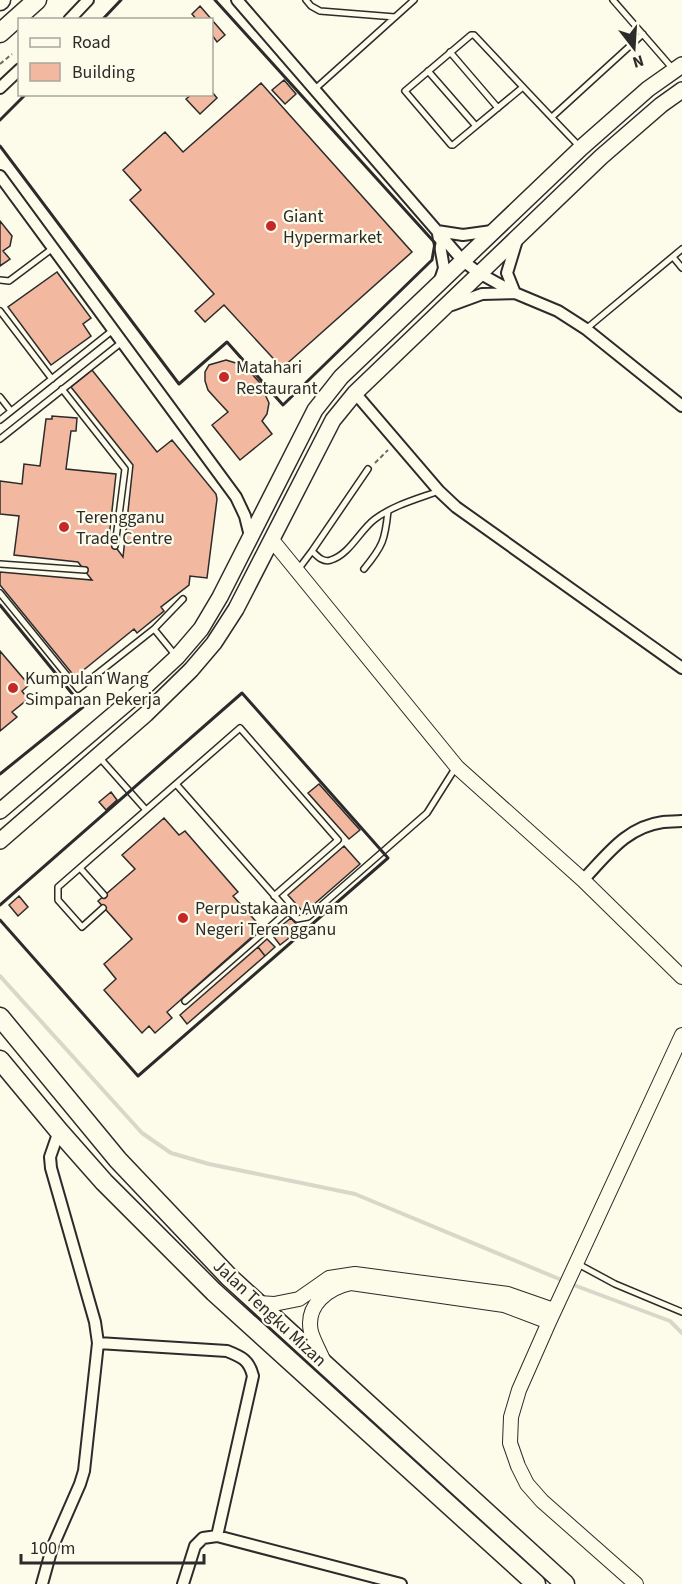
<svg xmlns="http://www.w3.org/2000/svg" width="682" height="1584" viewBox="0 0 682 1584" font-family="'Source Sans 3',sans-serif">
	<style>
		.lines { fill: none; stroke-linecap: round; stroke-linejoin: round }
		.stream { stroke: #d8d7c9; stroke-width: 4 }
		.building { fill: #f2b8a0; stroke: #2b2b2b; stroke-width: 1.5 }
		.service-casing { stroke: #2b2b2b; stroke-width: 8 }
		.minor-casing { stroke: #2b2b2b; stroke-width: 14 }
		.tertiary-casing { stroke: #2b2b2b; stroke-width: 16 }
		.secondary-casing { stroke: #2b2b2b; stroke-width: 18 }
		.trunk-casing { stroke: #2b2b2b; stroke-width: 21 }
		.path { stroke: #6a6964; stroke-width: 2; stroke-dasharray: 4.5 3; stroke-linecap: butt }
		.service { stroke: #fdfbea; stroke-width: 5 }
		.minor { stroke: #fdfbea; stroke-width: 10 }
		.tertiary { stroke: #fdfbea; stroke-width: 14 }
		.secondary { stroke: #fdfbea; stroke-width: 15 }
		.trunk { stroke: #fdfbea; stroke-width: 18 }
		.wall { stroke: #2b2b2b; stroke-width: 3 }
		.poi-dot { fill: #c62828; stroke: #fdfbea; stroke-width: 2 }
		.labels { text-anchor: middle; stroke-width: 4.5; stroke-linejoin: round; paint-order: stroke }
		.poi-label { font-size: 18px; fill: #2b2b2b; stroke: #fdfbea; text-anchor: start }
		.street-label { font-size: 18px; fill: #2b2b2b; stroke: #fdfbea }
	</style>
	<rect width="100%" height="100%" fill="#fdfbea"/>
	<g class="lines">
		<!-- stream -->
		<path class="stream" d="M0 976 142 1133 171 1153 209 1164 355 1194 564 1281
			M571 1284 670 1321 682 1333"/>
	</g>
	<!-- building -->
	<path class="building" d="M200 6 225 35 217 42 212 35V20H197L192 14Z
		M284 80 296 94 285 104 272 90Z
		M261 83 412 252 282 368 224 305 205 322 195 311 214 294 130 200 141 190 123 170 165 132 183 152Z
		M212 92 217 98 200 114 186 99 192 94H212Z
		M0 221 12 236 10 246 3 251 10 259 0 266Z
		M57 272 91 318 83 324 91 336 51 365 8 307Z
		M226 360 239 364 252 374 260 383 269 403 267 414 262 421 272 434 240 460 212 425 228 412 216 399 208 390 205 381V372L209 365Z
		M92 370 157 452 172 440 216 494 217 499 207 578 190 576 189 585 161 607 164 611 137 633 134 629 75 677 0 585V572L92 580 78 562 14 555 19 516 0 514V481L22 484 24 464 40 466 46 419H52V416L77 418 76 431H71L66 469 116 474 109 538 123 557 133 465 71 387Z
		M0 651 29 685 22 691 28 699 12 712 17 717 0 731Z
		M319 784 360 830 349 839 308 793Z
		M111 792 117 800 106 810 99 802Z
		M164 818 179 835 185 831 238 892 233 896 262 928 167 1012 172 1018 155 1033 149 1026 142 1033 104 990 116 979 104 964 132 939 98 901 135 869 122 855Z
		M344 846 360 864 304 913 288 895Z
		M19 896 28 907 18 916 9 905Z
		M291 918 296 924 286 932 281 926Z
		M282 930 289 938 280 945 274 937Z
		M267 939 275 947 265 956 258 947Z
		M258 947 265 956 187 1024 180 1015Z"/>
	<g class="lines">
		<defs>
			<path id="service" d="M306 0 311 6 320 11 395 17
				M613 0 673 69
				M450 52 498 108
				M428 71 476 126
				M523 87 453 145H451L405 91 471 35H474C509 72 544 110 580 147
				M315 89 414 0
				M552 117 643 34
				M673 257 682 268
				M0 280 9 281 53 248
				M0 311 52 379
				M586 329 682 249
				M62 389 125 469 115 546
				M0 397 11 411
				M0 420 113 330
				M0 439 122 342
				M368 469 312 551C317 556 323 563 331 560 350 554 360 530 375 519 394 505 417 499 439 491
				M0 564 85 570
				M364 569C383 546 385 540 388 511
				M297 571 312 551
				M0 593 78 689 154 629 176 656
				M154 629 183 599
				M99 757 146 810
				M176 784 288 911 185 1001
				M80 868 104 895
				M103 908 82 927 58 900V887L240 728 338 840 274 896
				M288 911 297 919 308 917 427 813 456 767
				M578 1264 615 1284 682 1312"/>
			<path id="minor" d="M237 0 463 261 479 273 515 293 558 311 586 329 682 406
				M69 20 88 0
				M0 88 20 69
				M0 176 236 497 245 516 250 536
				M437 231 463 235 492 231
				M438 234 444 268 439 283
				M515 293 507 273 517 240
				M452 305 482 294 515 293
				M355 393 439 491 456 507 682 668
				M583 880C607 855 626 827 663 822 669 821 676 822 682 821
				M98 1343 227 1351C242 1357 249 1360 253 1376L217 1536
				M42 1584 52 1548 80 1484 84 1471 98 1343 95 1322 51 1168 50 1157 59 1131
				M183 1584 195 1546 203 1538 217 1536 401 1584"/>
			<path id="tertiary" d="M272 540 457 767 583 880 682 977
				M258 1303 274 1304 299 1299 329 1278 355 1274 508 1294 554 1310
				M324 1362C320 1352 314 1342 311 1332 305 1305 328 1288 351 1283L504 1305 549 1322
				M636 1584 542 1501 527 1484 518 1466 510 1443 511 1417 519 1390 549 1322 682 1035"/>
			<path id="secondary" d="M0 811 134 697 177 657 201 629 220 597 315 410 341 377 581 148 648 89 682 65
				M0 841 146 714 191 670 214 643 236 609 333 420 355 393 601 157 661 105 682 90"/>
			<path id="trunk" d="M0 1 1 0
				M0 33 37 0
				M0 1017 118 1160 229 1277 565 1584
				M0 1060 59 1131 104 1182 214 1292 536 1584"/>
		</defs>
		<!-- service casing -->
		<use href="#service" class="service-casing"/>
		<!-- minor casing -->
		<use href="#minor" class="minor-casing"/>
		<!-- tertiary casing -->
		<use href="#tertiary" class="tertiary-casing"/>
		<!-- secondary casing -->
		<use href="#secondary" class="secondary-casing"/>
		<!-- trunk casing -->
		<use href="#trunk" class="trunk-casing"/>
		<!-- path -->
		<path class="path" d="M0 64 12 54
			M375 463 388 450"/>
		<!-- service -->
		<use href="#service" class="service"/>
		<!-- minor -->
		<use href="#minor" class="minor"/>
		<!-- tertiary -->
		<use href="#tertiary" class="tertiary"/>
		<!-- secondary -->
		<use href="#secondary" class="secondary"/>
		<!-- trunk -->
		<use href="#trunk" class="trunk"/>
		<!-- wall -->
		<path class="wall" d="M102 20 121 0
			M0 120 26 94
			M0 146 179 384 227 342 283 405 432 260 435 243 215 0
			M0 605 83 707 0 774
			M0 905 242 693 388 858 138 1076 0 920"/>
	</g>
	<!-- markers -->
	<g class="poi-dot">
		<circle cx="271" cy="226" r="6"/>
		<circle cx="224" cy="377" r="6"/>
		<circle cx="64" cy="527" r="6"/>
		<circle cx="13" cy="688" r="6"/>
		<circle cx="183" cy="918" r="6"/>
	</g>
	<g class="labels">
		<!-- poi labels -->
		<g class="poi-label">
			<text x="283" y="222">Giant<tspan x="283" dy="21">Hypermarket</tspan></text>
			<text x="236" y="373">Matahari<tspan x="236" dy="21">Restaurant</tspan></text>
			<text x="76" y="523">Terengganu<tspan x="76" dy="21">Trade Centre</tspan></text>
			<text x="25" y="684">Kumpulan Wang<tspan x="25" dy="21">Simpanan Pekerja</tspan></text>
			<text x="195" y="914">Perpustakaan Awam<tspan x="195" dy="21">Negeri Terengganu</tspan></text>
		</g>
		<!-- street labels -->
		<g class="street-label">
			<text transform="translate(270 1313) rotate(43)" y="6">Jalan Tengku Mizan</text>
		</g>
	</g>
	<!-- legend -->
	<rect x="18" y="18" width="195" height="78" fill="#fdfbea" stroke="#a9a89e" stroke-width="1.5"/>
	<rect x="30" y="38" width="30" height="9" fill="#fdfbea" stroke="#a9a89e" stroke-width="1.5"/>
	<text x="72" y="48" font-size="18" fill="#2b2b2b">Road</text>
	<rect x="30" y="63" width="30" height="18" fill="#f2b8a0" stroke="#a9a89e" stroke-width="1.5"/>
	<text x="72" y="78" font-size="18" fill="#2b2b2b">Building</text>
	<!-- north arrow -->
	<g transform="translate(634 48) rotate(163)" stroke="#fdfbea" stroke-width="4.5" paint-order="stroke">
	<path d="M0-4.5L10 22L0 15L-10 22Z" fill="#2b2b2b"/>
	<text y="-9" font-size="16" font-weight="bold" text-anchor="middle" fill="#2b2b2b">N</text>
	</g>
	<!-- scale -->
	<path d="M21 1554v9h183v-9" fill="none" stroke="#2b2b2b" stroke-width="3"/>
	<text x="30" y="1554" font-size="18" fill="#2b2b2b" stroke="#fdfbea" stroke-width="4.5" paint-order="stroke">100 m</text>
</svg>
